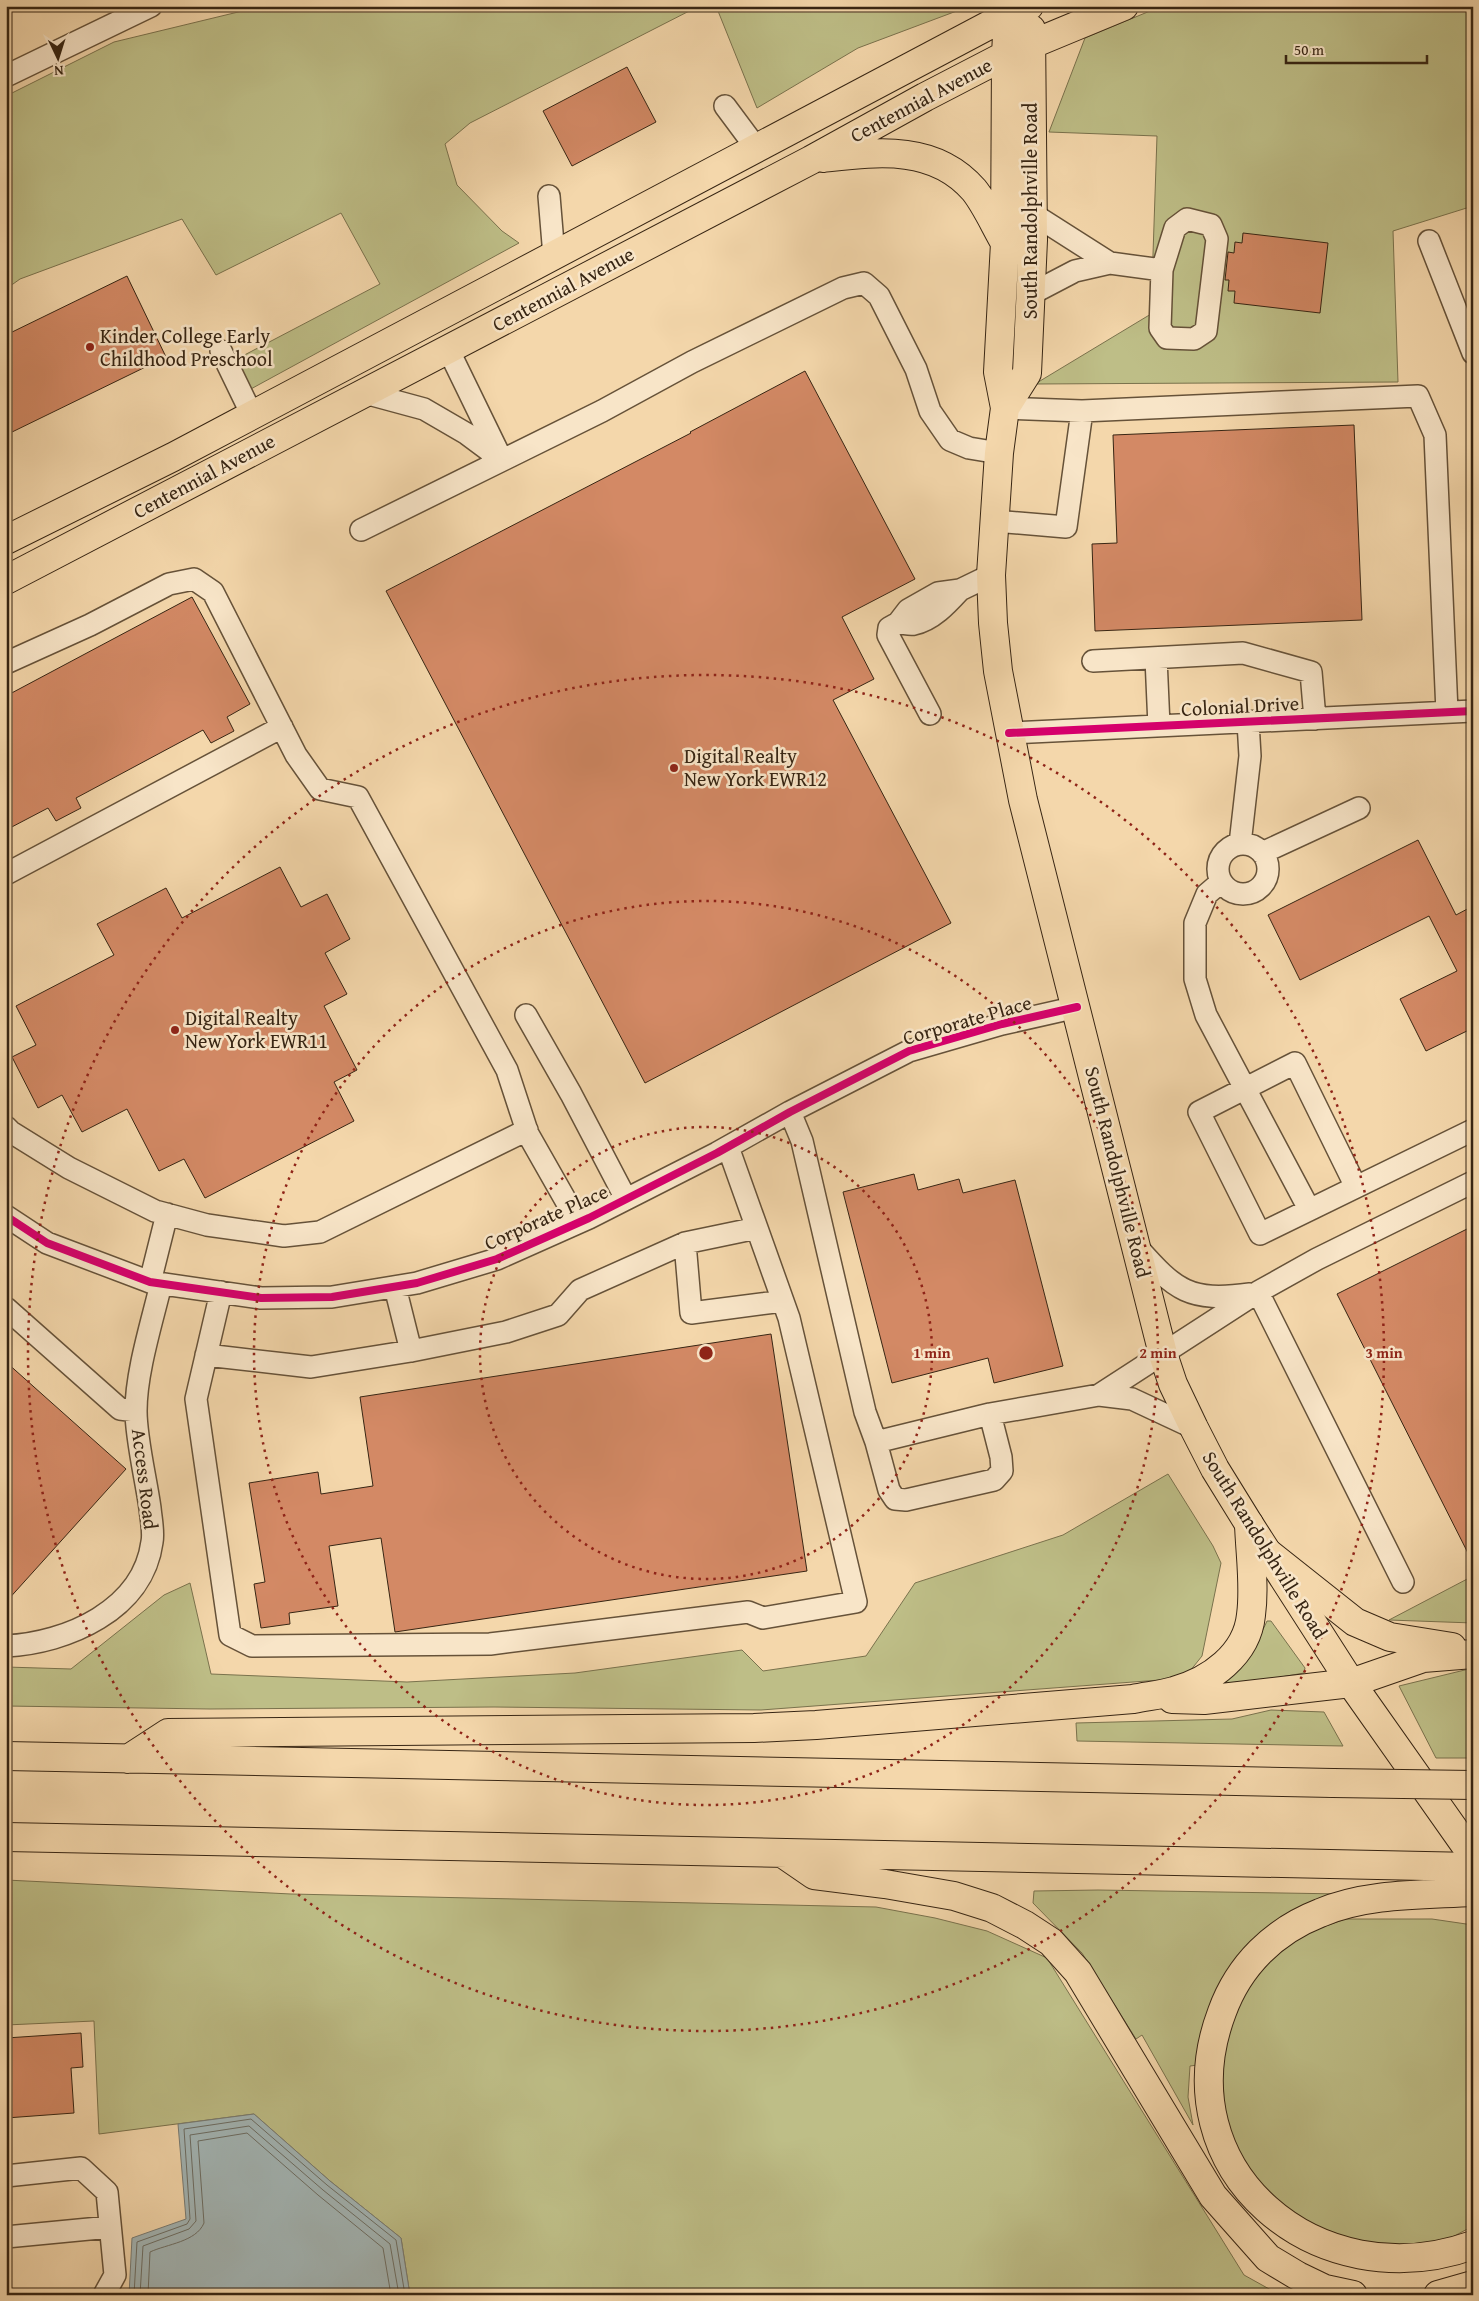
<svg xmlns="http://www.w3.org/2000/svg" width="1479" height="2301" viewBox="0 0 1479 2301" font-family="'Gentium Book Plus',serif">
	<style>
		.green { fill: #bebe87; stroke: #7a724d }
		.water { fill: #a3b6b6; stroke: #787c75 }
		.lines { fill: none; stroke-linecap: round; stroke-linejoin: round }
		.shore { stroke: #6d6e64; stroke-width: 1 }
		.building { fill: #d38965; stroke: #372513 }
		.minor-casing { stroke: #665239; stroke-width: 24 }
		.major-casing { stroke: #372513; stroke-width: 30 }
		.highway-casing { stroke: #372513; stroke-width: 30 }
		.minor { stroke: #f8e5c8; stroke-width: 21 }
		.major { stroke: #f4d7ab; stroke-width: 28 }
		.highway { stroke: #f4d7ab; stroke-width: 28 }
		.highway-bridge-casing { stroke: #372513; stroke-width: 30; stroke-linecap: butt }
		.highway-bridge { stroke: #f4d7ab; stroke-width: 28 }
		.cycleway-casing { stroke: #f8e5c8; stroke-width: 11 }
		.cycleway { stroke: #d6006c; stroke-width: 8 }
		.ring { fill: none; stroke: #8f2418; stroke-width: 2.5; stroke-dasharray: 2.5 5 }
		.poi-dot { fill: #8f2418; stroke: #f8e5c8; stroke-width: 2 }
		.labels { text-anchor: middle; stroke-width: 5; stroke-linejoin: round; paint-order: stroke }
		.street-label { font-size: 20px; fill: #372513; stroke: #f8e5c8 }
		.poi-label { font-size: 20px; fill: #372513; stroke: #f8e5c8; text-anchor: start }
		.centre { fill: #8f2418; stroke: #f8e5c8; stroke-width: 2.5 }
		.ring-label { font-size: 15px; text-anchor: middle; font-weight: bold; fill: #8f2418; stroke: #f8e5c8; stroke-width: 5; stroke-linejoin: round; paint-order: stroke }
	</style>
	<rect width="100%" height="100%" fill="#f4d7ab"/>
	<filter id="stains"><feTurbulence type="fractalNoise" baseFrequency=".004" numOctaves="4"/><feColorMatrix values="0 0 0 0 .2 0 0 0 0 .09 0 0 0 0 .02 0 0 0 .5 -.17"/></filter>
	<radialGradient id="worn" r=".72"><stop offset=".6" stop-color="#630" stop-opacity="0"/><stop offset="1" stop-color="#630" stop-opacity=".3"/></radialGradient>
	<!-- green -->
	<path class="green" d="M263 6H699L470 123 445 144 457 185 502 231 519 243 249 390 233 361 380 284 341 213 216 275 182 219 20 279 6 289V96L114 42Z
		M716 6H970L858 48 757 108Z
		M1162 6H1473V206L1393 231 1398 382 1035 384 1151 314 1157 136 1049 132 1085 38Z
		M1168 1474 1213 1546 1221 1563 1202 1656 1190 1671 1173 1679 761 1710 494 1707 210 1709 6 1706V1667L71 1669 164 1595 190 1583 211 1674 407 1682 575 1673 742 1650 763 1671 866 1656 915 1583 1063 1535Z
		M1471 1577 1473 1623 1389 1620Z
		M1267 1621H1271L1305 1668 1304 1673 1212 1689C1239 1664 1252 1655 1267 1621Z
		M1473 1668V1758H1436L1399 1686Z
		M1271 1710 1324 1712 1343 1746 1077 1741 1076 1723 1232 1719Z
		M6 1880 291 1894 876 1907 935 1918 987 1931 1047 1958 1244 2275 1280 2295H410L401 2238 330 2181 254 2114 99 2134 94 2021 6 2025Z
		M1098 1890 1343 1894 1287 1916 1198 2065 1190 2066 1188 2097 1193 2125 1142 2035 1136 2039 1082 1953 1033 1903 1034 1891Z
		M1345 1919H1432L1473 1925V2226L1445 2241 1375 2247 1291 2218 1243 2169 1228 2131 1220 2083 1224 2037 1243 1993 1272 1959 1304 1934Z"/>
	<!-- water -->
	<path class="water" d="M254 2114 330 2181 401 2238 410 2295H129L132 2238 186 2219 178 2124Z"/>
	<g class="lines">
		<!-- shore -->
		<path class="shore" d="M134 2295 137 2242 187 2224 190 2219 184 2129 251 2119 327 2185 396 2240 405 2295
			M140 2295 143 2246 189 2229 196 2221 190 2135 249 2126 323 2190 390 2244 399 2295
			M148 2295 150 2252C167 2244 196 2242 204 2223L198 2141 247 2133 318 2195 383 2248 391 2295"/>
	</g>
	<!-- building -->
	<path class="building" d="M627 67 656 122 572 166 543 111Z
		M1243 233 1328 243 1320 313 1234 303 1235 291H1228L1229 280H1225L1228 252 1234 253 1235 242 1242 243Z
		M127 276 166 357 10 433 6 425V335Z
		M805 371 915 579 842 617 874 679 833 700 951 923 645 1083 386 591 691 433 690 432Z
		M1354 425 1362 620 1095 631 1092 544 1117 543 1113 435Z
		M192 597 250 704 227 717 234 731 211 743 203 730 76 798 81 808 56 821 48 808 6 830V696Z
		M1418 840 1456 915 1473 906V1028L1426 1051 1400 999 1457 971 1429 916 1300 980 1268 915Z
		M280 867 301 907 327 894 350 939 325 953 347 994 324 1006 357 1070 334 1082 354 1121 205 1198 184 1159 159 1171 127 1109 82 1132 62 1095 38 1108 12 1057 36 1045 16 1006 114 955 97 924 166 888 182 918Z
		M914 1174 918 1190 959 1179 963 1193 1015 1180 1063 1366 994 1383 988 1358 892 1383 843 1192Z
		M1473 1226V1563L1337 1294Z
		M771 1334 807 1571 395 1632 381 1538 329 1546 338 1606 289 1613 290 1624 261 1628 254 1584 265 1582 249 1483 318 1472 321 1494 373 1486 360 1397Z
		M6 1362 126 1469 6 1602Z
		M81 2033 83 2067 71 2068 74 2113 6 2118V2038Z"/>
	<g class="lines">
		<defs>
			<path id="minor" d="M6 76 151 6
				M725 106 757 149
				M549 196 554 256
				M1033 214 1110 263
				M1187 219 1211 225 1217 239 1206 331 1194 339 1167 338 1160 328 1162 270 1175 228Z
				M1429 241 1473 353
				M1031 294 1075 271 1110 263 1162 270
				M448 349 500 456
				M221 351 252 415
				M365 393 424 409 467 434 502 460
				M1005 408 1082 411 1418 396 1435 435 1447 712
				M994 521 1066 527 1082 411
				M361 530 602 411 692 362 843 288 864 283 879 296 916 369 930 411 950 440 969 448 999 453
				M960 590C948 603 933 620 914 624 910 625 903 623 898 623L908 610 938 593 960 590 991 575
				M898 623 889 628 888 635 930 714
				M1156 658 1159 726
				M1093 661 1243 653 1311 672 1315 719
				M6 663 90 625 169 584 194 579 213 592 296 755 320 789 358 797 507 1070 528 1134 578 1222
				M1009 733 1473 711
				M1218 869a25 25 0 1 1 50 0a25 25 0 1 1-50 0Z
				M1240 844 1250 756 1248 722
				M1262 853 1359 808
				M6 874 282 727
				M1221 882 1207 894 1195 923V979L1206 1015 1309 1209
				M526 1015 571 1094 626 1199
				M790 1112 802 1141 865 1412 876 1442 990 1414 1099 1395 1132 1399 1194 1428
				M6 1127 11 1132 69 1168 155 1211 207 1225 284 1236 320 1232 527 1130
				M1356 1187 1295 1063 1199 1112 1260 1234 1473 1130
				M6 1216 47 1243 150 1282 261 1298 332 1297 417 1283 497 1259 589 1218 717 1153 790 1112 909 1051 1002 1024 1077 1007
				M685 1243 691 1313 783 1301
				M1137 1247C1176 1291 1189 1302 1250 1294
				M150 1282 167 1214
				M395 1287 411 1351
				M221 1292 196 1399 230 1635 252 1646 490 1644 748 1612 763 1618 856 1602 789 1318 728 1147
				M1258 1292 1403 1582
				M6 1308 120 1409 136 1411
				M206 1355 311 1367 411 1351 506 1332 558 1315 580 1290 685 1243 757 1228
				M1099 1395 1258 1292 1317 1259 1473 1182
				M876 1442 889 1490 895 1499 906 1500 994 1480 1002 1471 1001 1457 990 1414
				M6 1646C67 1643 143 1610 152 1542 154 1532 151 1519 150 1508 146 1479 136 1439 136 1411 136 1372 152 1322 161 1284
				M6 2176 81 2168 107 2192 115 2275 104 2295
				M6 2237 110 2227"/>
			<path id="major" d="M1008 15 1006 55 1005 243 998 372 1005 408 999 453 991 575 993 623 998 671 1023 800 1163 1354 1173 1384 1194 1428 1215 1469 1249 1524 1351 1683 1473 1856
				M823 158C877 152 934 144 974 190 986 205 995 226 1005 243
				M1005 408 1027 373 1033 240 1031 29
				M6 540 173 457 1008 15 1029 6
				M6 580 811 160 925 97 1006 55 1124 6"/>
			<path id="highway" d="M1268 1553 1355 1622 1390 1637 1452 1647
				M1172 1699 1204 1700 1351 1683 1423 1658 1473 1654
				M6 1756 1333 1783
				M128 1759 168 1733 754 1728 816 1725 1133 1699C1147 1696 1161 1695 1174 1691 1210 1681 1247 1655 1251 1615 1255 1586 1250 1554 1249 1524
				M6 1837 1473 1867
				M782 1853 814 1875 885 1884 954 1896 992 1908 1025 1925 1051 1942 1078 1972 1213 2196 1268 2258 1298 2276 1325 2289 1353 2295
				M1473 1892C1422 1895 1367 1893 1320 1913 1274 1931 1239 1965 1222 2012 1162 2170 1318 2301 1473 2245
				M1438 2295 1473 2285"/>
		</defs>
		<!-- minor casing -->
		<use href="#minor" class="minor-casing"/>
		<!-- major casing -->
		<use href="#major" class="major-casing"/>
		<!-- highway casing -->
		<use href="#highway" class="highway-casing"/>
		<!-- minor -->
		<use href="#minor" class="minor"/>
		<!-- major -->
		<use href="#major" class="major"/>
		<!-- highway -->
		<use href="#highway" class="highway"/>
		<defs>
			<path id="highway-bridge" d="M1333 1783 1473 1785"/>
		</defs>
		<!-- highway-bridge casing -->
		<use href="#highway-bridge" class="highway-bridge-casing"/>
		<!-- highway-bridge -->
		<use href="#highway-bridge" class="highway-bridge"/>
		<defs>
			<path id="cycleway" d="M1009 733 1473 711
				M6 1216 47 1243 150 1282 261 1298 332 1297 417 1283 497 1259 589 1218 717 1153 790 1112 909 1051 1002 1024 1077 1007"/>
		</defs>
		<!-- cycleway casing -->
		<use href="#cycleway" class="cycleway-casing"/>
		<!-- cycleway -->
		<use href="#cycleway" class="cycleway"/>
	</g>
	<!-- distance rings -->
	<g class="ring">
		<circle cx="706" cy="1353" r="226"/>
		<circle cx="706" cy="1353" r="452"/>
		<circle cx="706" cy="1353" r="678"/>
	</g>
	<!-- markers -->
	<g class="poi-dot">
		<circle cx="90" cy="347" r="5"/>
		<circle cx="674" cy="768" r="5"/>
		<circle cx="175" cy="1030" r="5"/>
	</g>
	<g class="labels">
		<!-- street labels -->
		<g class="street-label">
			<text transform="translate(921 100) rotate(-28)" y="7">Centennial Avenue</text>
			<text transform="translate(1030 211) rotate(-90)" y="7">South Randolphville Road</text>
			<text transform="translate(563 289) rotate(-28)" y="7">Centennial Avenue</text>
			<text transform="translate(204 476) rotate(-28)" y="7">Centennial Avenue</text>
			<text transform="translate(1240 706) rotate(-3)" y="7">Colonial Drive</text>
			<text transform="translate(967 1020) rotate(-16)" y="7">Corporate Place</text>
			<text transform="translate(1118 1172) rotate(76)" y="7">South Randolphville Road</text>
			<text transform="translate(546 1217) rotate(-24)" y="7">Corporate Place</text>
			<text transform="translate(145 1479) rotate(83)" y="7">Access Road</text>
			<text transform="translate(1265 1545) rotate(58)" y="7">South Randolphville Road</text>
		</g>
		<!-- poi labels -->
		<g class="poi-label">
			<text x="100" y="343">Kinder College Early<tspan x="100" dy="23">Childhood Preschool</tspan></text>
			<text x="684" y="763">Digital Realty<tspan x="684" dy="23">New York EWR12</tspan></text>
			<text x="185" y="1025">Digital Realty<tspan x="185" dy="23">New York EWR11</tspan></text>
		</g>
	</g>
	<circle cx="706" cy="1353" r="8" class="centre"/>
	<g class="ring-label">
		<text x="932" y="1358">1 min</text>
		<text x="1158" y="1358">2 min</text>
		<text x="1384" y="1358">3 min</text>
	</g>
	<!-- margin -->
	<rect width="1479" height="2301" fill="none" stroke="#f4d7ab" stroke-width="25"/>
	<rect x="8" y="8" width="1464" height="2286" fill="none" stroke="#372513" stroke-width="2.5"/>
	<rect x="12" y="12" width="1454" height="2276" fill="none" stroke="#372513"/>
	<!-- north arrow -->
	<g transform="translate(58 58) rotate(176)" stroke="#f8e5c8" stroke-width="4" paint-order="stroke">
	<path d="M0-4L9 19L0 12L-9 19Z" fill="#372513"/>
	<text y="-8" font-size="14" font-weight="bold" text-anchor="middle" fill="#372513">N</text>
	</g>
	<!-- scale -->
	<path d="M1286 55v8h141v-8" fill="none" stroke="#372513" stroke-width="2.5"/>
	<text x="1294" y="55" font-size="15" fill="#372513" stroke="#f8e5c8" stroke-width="4" paint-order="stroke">50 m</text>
	<rect width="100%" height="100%" filter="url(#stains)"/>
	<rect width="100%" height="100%" fill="url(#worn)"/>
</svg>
